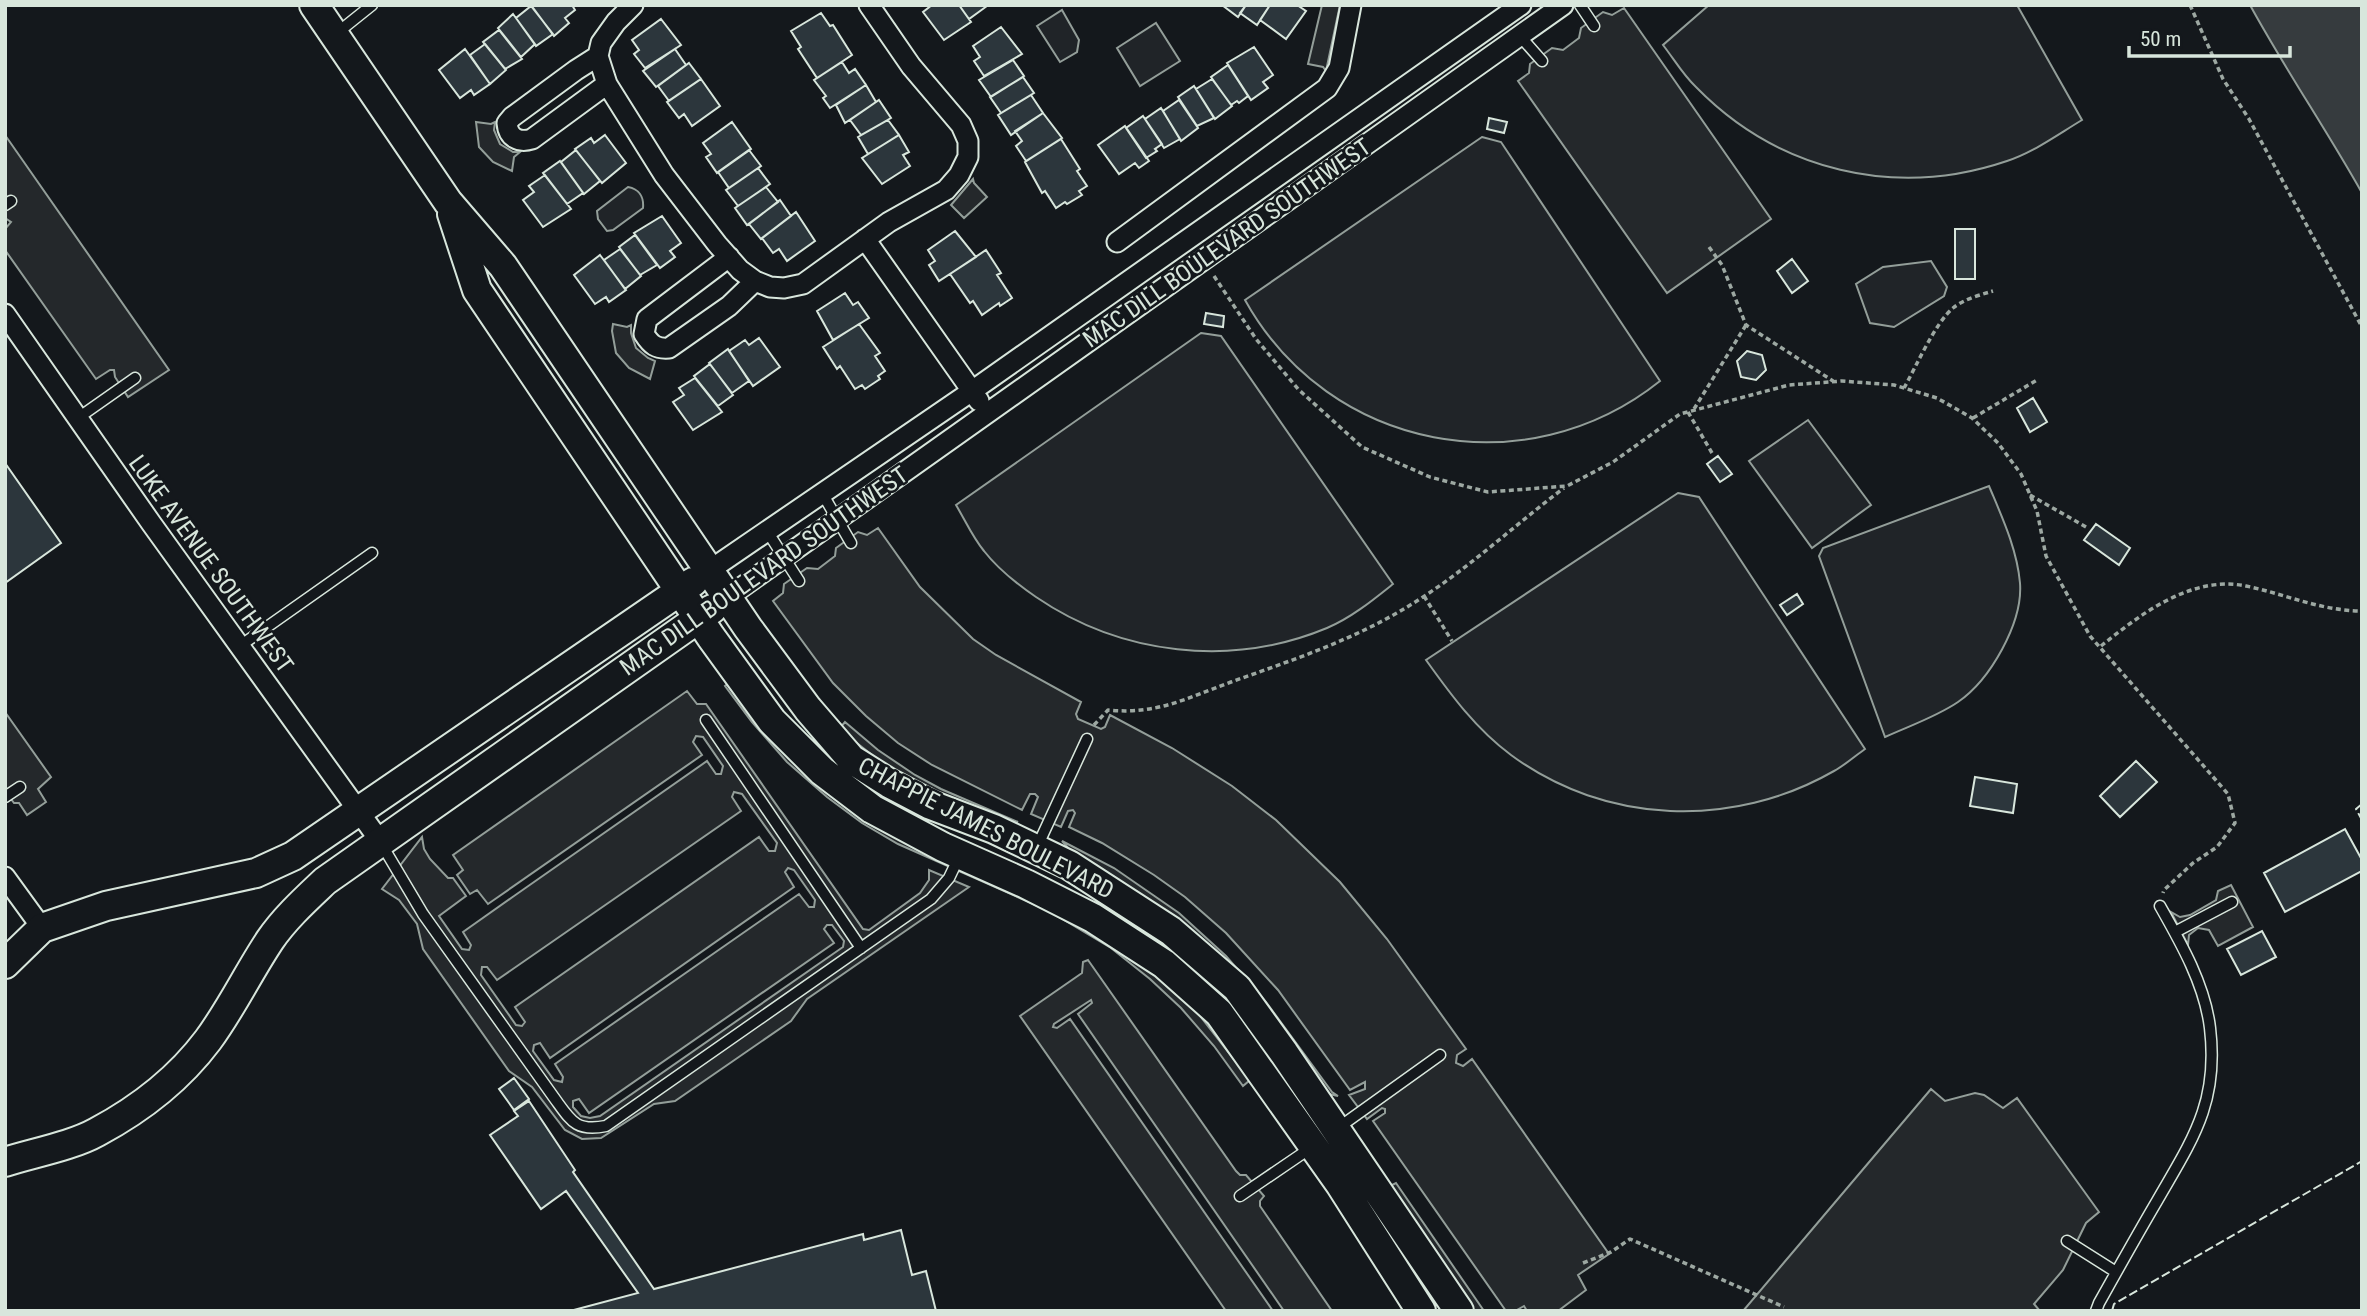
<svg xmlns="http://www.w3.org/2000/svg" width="2367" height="1316" viewBox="0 0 2367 1316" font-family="'Roboto Condensed',sans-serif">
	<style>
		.green { fill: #202428; stroke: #939e99; stroke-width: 2 }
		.parking { fill: #24282b; stroke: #939e99; stroke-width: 2; fill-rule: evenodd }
		.water { fill: #363b3e; stroke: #939e99; stroke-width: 2 }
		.building { fill: #2c363c; stroke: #d8e6dc; stroke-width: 2 }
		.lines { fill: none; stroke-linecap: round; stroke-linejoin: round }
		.lane-casing { stroke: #d8e6dc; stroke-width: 13 }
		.street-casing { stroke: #d8e6dc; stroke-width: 23 }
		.secondary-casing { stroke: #d8e6dc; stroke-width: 32 }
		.path { stroke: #9da8a2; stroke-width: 3.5; stroke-dasharray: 5 3.5; stroke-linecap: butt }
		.lane { stroke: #14181c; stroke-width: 10 }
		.street { stroke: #14181c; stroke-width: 19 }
		.secondary { stroke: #14181c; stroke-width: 28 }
		.fence { stroke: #d8e6dc; stroke-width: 2; stroke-dasharray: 9 3.5; stroke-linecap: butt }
		.labels { text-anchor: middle; stroke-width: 5; stroke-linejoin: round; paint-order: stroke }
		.street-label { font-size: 24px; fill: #d8e6dc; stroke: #14181c }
	</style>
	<rect width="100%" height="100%" fill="#14181c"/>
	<!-- green -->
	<path class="green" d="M1709 5H2017L2082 120C2057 135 2034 152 2007 161 1895 199 1778 171 1696 87 1683 75 1674 59 1663 45Z
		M1062 10 1079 40 1077 52 1060 62 1037 26Z
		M1156 23 1180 61 1140 86 1117 48Z
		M1482 137 1501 142 1660 381C1526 488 1329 451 1245 300Z
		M628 187C639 189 644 197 643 208L613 230 607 231 598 219 597 211Z
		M1931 261 1947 287 1944 296 1894 327 1870 323 1856 284 1883 267Z
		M1201 333 1221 336 1393 584C1373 600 1351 618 1327 628 1231 668 1121 655 1036 597 1017 584 998 569 984 551 973 538 965 520 956 505Z
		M1808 420 1871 505 1812 548 1749 461Z
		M1989 486C2002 517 2017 549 2020 583 2023 623 1990 680 1958 702 1936 717 1909 726 1885 737L1819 556 1823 548Z
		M1678 493 1699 497 1865 749C1855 756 1845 765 1834 771 1733 829 1606 825 1511 755 1476 729 1451 695 1426 660Z"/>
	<!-- parking -->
	<path class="parking" d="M1322 5H1340L1326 71 1323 67 1308 64Z
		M1624 8 1771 219 1667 293 1518 81 1529 73 1530 64 1552 48 1563 50 1579 38 1581 28 1603 12 1612 15Z
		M476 122 491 124 495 122 494 130 500 144 513 152H520L514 157 512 171 493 162 479 147Z
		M5 135 169 370 128 397 115 377 114 370H110L96 379 5 250V229L11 222 5 218Z
		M973 179 974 183 987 197 964 218 951 205Z
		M613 324 627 327 631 325V333L636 348 648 358 655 361 650 379 629 368 616 353 612 331Z
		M878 528 920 587 973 639 996 655 1081 702 1076 714 1078 719 1101 729 1105 727 1110 715 1172 748 1232 786 1276 820 1340 882 1387 939 1466 1049 1457 1055 1456 1063 1463 1066 1472 1059 1609 1254 1578 1275 1586 1290 1558 1311H1527L1524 1306 1515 1311H1506L1373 1121 1385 1113V1109L1382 1108 1367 1119 1349 1095 1365 1089V1082L1350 1090 1278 990 1226 933 1185 897 1154 875 1102 843 1069 827 1075 813 1073 810 1068 811 1061 827 1031 814 1038 797 1035 794H1030L1022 810 932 765 898 743 866 716 833 683 773 601 783 593 784 584 807 568 818 569 835 556 836 548 858 532 867 535Z
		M733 680 789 750 1059 906 1165 979 1200 1016 1250 1080 1243 1086 1214 1046 1181 1008 1150 979 1111 948 1049 911 898 844 862 823 827 797 787 762 752 722 725 686Z
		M687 691 697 704H706L863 929 869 930 920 893 929 880V870L969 887 807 999 791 1021 675 1101 654 1104 601 1138 582 1139 565 1130 532 1087 509 1071 423 949 417 924 399 900 382 889 422 837 424 849 430 859 448 878H453L466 896 439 916 462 949 469 950 471 945 463 932 514 896 707 761 716 774H721L723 766 703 737 696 736 693 742 702 755 488 904 477 890 470 894 457 875 463 870 453 855ZM734 792 742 794 777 843 775 851H769L759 837 515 1007 525 1022 522 1026 516 1025 481 975 482 967H487L497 980 741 811 732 797ZM788 868 794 870 815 900 814 907H809L799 894 555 1064 563 1077 562 1082 554 1080 533 1051 534 1045 540 1043 550 1058 794 887 785 872ZM827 925H832L844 941 843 947 600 1116 590 1118 581 1116 573 1107V1101L579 1099 589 1113 834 943 824 929Z
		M5 712 51 777 38 789 46 802 27 815 19 803H14L5 791Z
		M845 722 878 750 915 775 941 789 1018 822 997 823 890 769 839 729Z
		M1062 841 1114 868 1179 913 1226 956 1266 1002 1332 1092 1338 1096 1329 1094 1313 1081 1257 1004 1077 858Z
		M2231 885 2253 927 2218 946 2209 930 2198 928 2189 935 2188 945 2171 912 2180 917 2190 915 2216 900 2218 891Z
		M1088 960 1236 1171 1240 1175H1246L1264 1196 1260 1201V1206L1332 1311H1284L1078 1014 1092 1003 1091 1000 1054 1024 1053 1027 1057 1028 1070 1019 1273 1311H1226L1020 1016 1082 973 1083 962Z
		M1931 1089 1945 1101 1975 1093 1984 1095 2003 1108 2017 1098 2099 1212 2086 1223 2063 1270 2034 1304 2040 1311H1743Z
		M1396 1183 1484 1311H1474L1388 1187Z"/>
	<!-- water -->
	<path class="water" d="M2250 5H2362V193C2326 129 2285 69 2250 5Z"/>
	<!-- building -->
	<path class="building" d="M572 5 575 10 565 18 569 23 554 36 531 5Z
		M932 5H959L971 22 944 40 923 12Z
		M959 5H986L987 6 969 19Z
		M1222 5H1246L1238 17Z
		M1246 5H1270L1257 25 1240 13Z
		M1270 5H1297L1306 11 1286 39 1260 20Z
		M531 6 553 34 536 46 516 18Z
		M821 13 830 26 833 25 852 55 817 78 798 49 801 47 791 31Z
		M513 14 535 44 521 57 498 28Z
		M661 19 681 45 645 68 634 54 639 50 632 40Z
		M1001 27 1022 54 984 76 974 61 980 57 973 46Z
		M499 30 522 59 505 69 483 42Z
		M485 44 506 70 490 84 470 55Z
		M1254 47 1273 75 1263 82 1268 88 1251 100 1227 63Z
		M465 49 490 84 474 95 471 90 460 98 439 70Z
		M675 49 686 65 656 87 643 71Z
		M1013 60 1024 76 991 97 979 80Z
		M842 62 849 73 855 69 866 85 830 108 823 98 826 96 814 80Z
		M689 63 701 79 669 101 658 86Z
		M1228 65 1248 96 1239 103 1237 101 1231 105 1211 77Z
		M1023 77 1034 93 1001 113 990 97Z
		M701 79 720 106 692 126 684 114 679 118 667 102Z
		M1212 79 1232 106 1215 119 1196 89Z
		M866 85 876 102 845 123 836 105Z
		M1194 86 1214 118 1197 126 1178 97Z
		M1031 95 1043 113 1011 135 998 115Z
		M879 100 891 118 861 135 850 120Z
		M1179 100 1198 128 1181 141 1163 111Z
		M1161 108 1180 139 1164 148 1145 119Z
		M1043 113 1062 138 1026 161 1016 146 1022 141 1015 131Z
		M1143 116 1162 144 1155 149 1157 151 1146 158 1126 128Z
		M1489 118 1507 122 1504 133 1487 129Z
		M888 120 899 135 868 154 858 137Z
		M732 122 751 149 717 173 706 157 711 154 703 143Z
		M1125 126 1149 161 1139 168 1135 163 1119 174 1098 145Z
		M605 135 626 163 602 183 575 149 591 138 594 143Z
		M899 135 909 152 903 155 910 166 882 184 862 158Z
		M1061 139 1080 169 1077 171 1087 186 1079 191 1082 195 1067 204 1065 202 1056 208 1045 191 1042 193 1025 162Z
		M576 150 600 181 584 194 561 162Z
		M749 150 761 166 729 188 718 172Z
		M560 161 583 193 567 204 543 173Z
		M758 168 770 184 738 206 726 190Z
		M545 175 571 209 543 227 523 200 534 192 529 186Z
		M766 187 778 202 747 225 735 208Z
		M780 200 791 216 761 239 749 224Z
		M796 212 815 241 787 261 779 249 773 253 762 238Z
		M662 216 681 243 670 251 675 257 660 268 634 233Z
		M1955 229H1975V279H1955Z
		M955 231 976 257 939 281 929 265 935 261 928 250Z
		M635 235 657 265 640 275 619 247Z
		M620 249 641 276 625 289 604 260Z
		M986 250 1001 273 997 275 1012 298 1000 306 999 303 982 315 973 301 970 303 950 274Z
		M600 255 626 290 609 302 606 297 595 304 574 275Z
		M1792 259 1808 281 1792 293 1777 271Z
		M845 293 853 305 858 302 869 318 833 340 817 311Z
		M1206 313 1224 316 1223 327 1204 324Z
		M859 324 880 353 875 356 885 371 878 376 880 379 865 389 862 385 855 389 840 366 837 369 823 347Z
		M759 338 780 367 753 386 729 351 745 340 749 345Z
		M728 349 749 381 732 393 709 363Z
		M1747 351 1762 355 1766 370 1756 380 1741 377 1737 361Z
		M710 364 733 395 718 406 694 376Z
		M695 378 722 412 693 430 673 402 684 395 679 388Z
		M2033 398 2047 422 2030 432 2017 408Z
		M1718 456 1732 474 1720 482 1707 464Z
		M5 463 61 543 5 583Z
		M2096 524 2130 548 2119 565 2084 540Z
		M1797 594 1803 604 1787 615 1780 605Z
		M2136 761 2157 782 2120 817 2100 796Z
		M1975 777 2017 784 2013 813 1970 806Z
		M2345 829 2362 860V871L2285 912 2264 873Z
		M2262 931 2276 957 2241 975 2227 949Z
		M514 1078 529 1099 514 1110 499 1089Z
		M529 1101 575 1170 573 1172 654 1289 863 1234 864 1240 901 1230 912 1275 926 1271 936 1311H570L638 1293 566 1191 541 1209 490 1135 518 1116 514 1111Z"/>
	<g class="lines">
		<defs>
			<path id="lane" d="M1580 5 1594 26
				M337 33 372 5
				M1520 36 1542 61
				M5 205 11 201
				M78 418 135 378
				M822 493 851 543
				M767 531 799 581
				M240 646 372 553
				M706 720 861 948
				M5 797 20 787
				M382 845 423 914 555 1099C571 1121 576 1132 606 1126L931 899 949 878 960 855
				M1037 847 1087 739
				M2175 932 2232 902
				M1338 1128 1440 1055
				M1240 1196 1312 1147
				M2067 1241 2116 1272
				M2096 1311 2099 1303C2118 1269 2137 1235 2157 1201 2192 1140 2219 1103 2210 1028 2205 985 2181 943 2160 906"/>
			<path id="street" d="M633 5 616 22 601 43 598 56 607 84 664 175 717 244 740 270 755 281 770 287 784 288 803 284 889 222 946 190 959 175 968 157V141L961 125 911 66 869 5
				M598 56 576 70 512 117 507 123C508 138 519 143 532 139L607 84
				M865 239 979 401
				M1117 242 1327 88 1339 68 1351 5
				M729 257 647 319 644 334C651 345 656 349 669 348L729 306 755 281
				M5 314 151 523 380 841
				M710 570 972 391 1521 5
				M728 597 1563 5
				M5 877 42 928"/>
			<path id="secondary" d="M314 5 448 202 503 266 748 628 808 709 851 759 889 783 931 805 994 829 1069 865 1171 931 1237 988 1284 1053 1459 1311
				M452 214 477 290 711 637 772 721 822 771 872 809 943 847 1026 884 1093 918 1164 964 1219 1013 1340 1184 1421 1311
				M5 964 42 928 106 906 256 873 293 856 693 582
				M5 1162C33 1153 72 1146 97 1132 140 1109 178 1080 208 1040 231 1009 248 973 270 940 285 918 306 899 325 881L712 609"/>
		</defs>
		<!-- lane casing -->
		<use href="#lane" class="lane-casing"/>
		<!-- street casing -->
		<use href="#street" class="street-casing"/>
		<!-- secondary casing -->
		<use href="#secondary" class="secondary-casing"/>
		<!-- path -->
		<path class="path" d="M2190 5 2223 79 2249 119 2362 327
			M1709 247 1722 265 1746 325 1833 381
			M1214 276 1256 339 1298 389 1362 447 1430 477 1488 492 1567 486 1613 462 1680 414 1789 385 1842 381 1894 385 1937 398 1972 418 1998 443 2021 474 2037 511 2046 556 2090 636 2228 794 2235 823 2217 847 2193 863 2164 890 2163 893
			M1904 388C1916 367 1935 323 1953 308 1964 299 1980 295 1993 291
			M1694 409 1746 325
			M1688 412 1712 453
			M1973 418 2037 380
			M2030 495 2086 527
			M1424 596 1452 641
			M2101 646C2141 614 2191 575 2246 586 2285 594 2321 611 2362 611
			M1094 725 1108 710C1157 715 1187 698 1231 682 1290 661 1353 640 1407 607 1464 573 1512 527 1564 488
			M1583 1263 1611 1252 1630 1239 1784 1307"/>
		<!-- lane -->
		<use href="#lane" class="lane"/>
		<!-- street -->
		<use href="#street" class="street"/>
		<!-- secondary -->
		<use href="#secondary" class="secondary"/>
		<!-- fence -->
		<path class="fence" d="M2362 804 2356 809 2362 820
			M2112 1311 2114 1304 2362 1161"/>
	</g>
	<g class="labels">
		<!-- street labels -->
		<g class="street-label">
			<text transform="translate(1227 243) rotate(-35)" y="8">MAC DILL BOULEVARD SOUTHWEST</text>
			<text transform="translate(211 564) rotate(54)" y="8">LUKE AVENUE SOUTHWEST</text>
			<text transform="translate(764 571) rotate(-35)" y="8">MAC DILL BOULEVARD SOUTHWEST</text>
			<text transform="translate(986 828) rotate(27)" y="8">CHAPPIE JAMES BOULEVARD</text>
		</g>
	</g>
	<!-- border -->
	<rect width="2367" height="1316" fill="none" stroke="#d8e6dc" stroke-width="14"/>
	<!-- scale -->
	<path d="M2129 46v10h161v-10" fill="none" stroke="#d8e6dc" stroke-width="3.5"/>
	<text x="2140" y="46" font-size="21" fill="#d8e6dc" stroke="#14181c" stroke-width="5" paint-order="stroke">50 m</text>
</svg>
